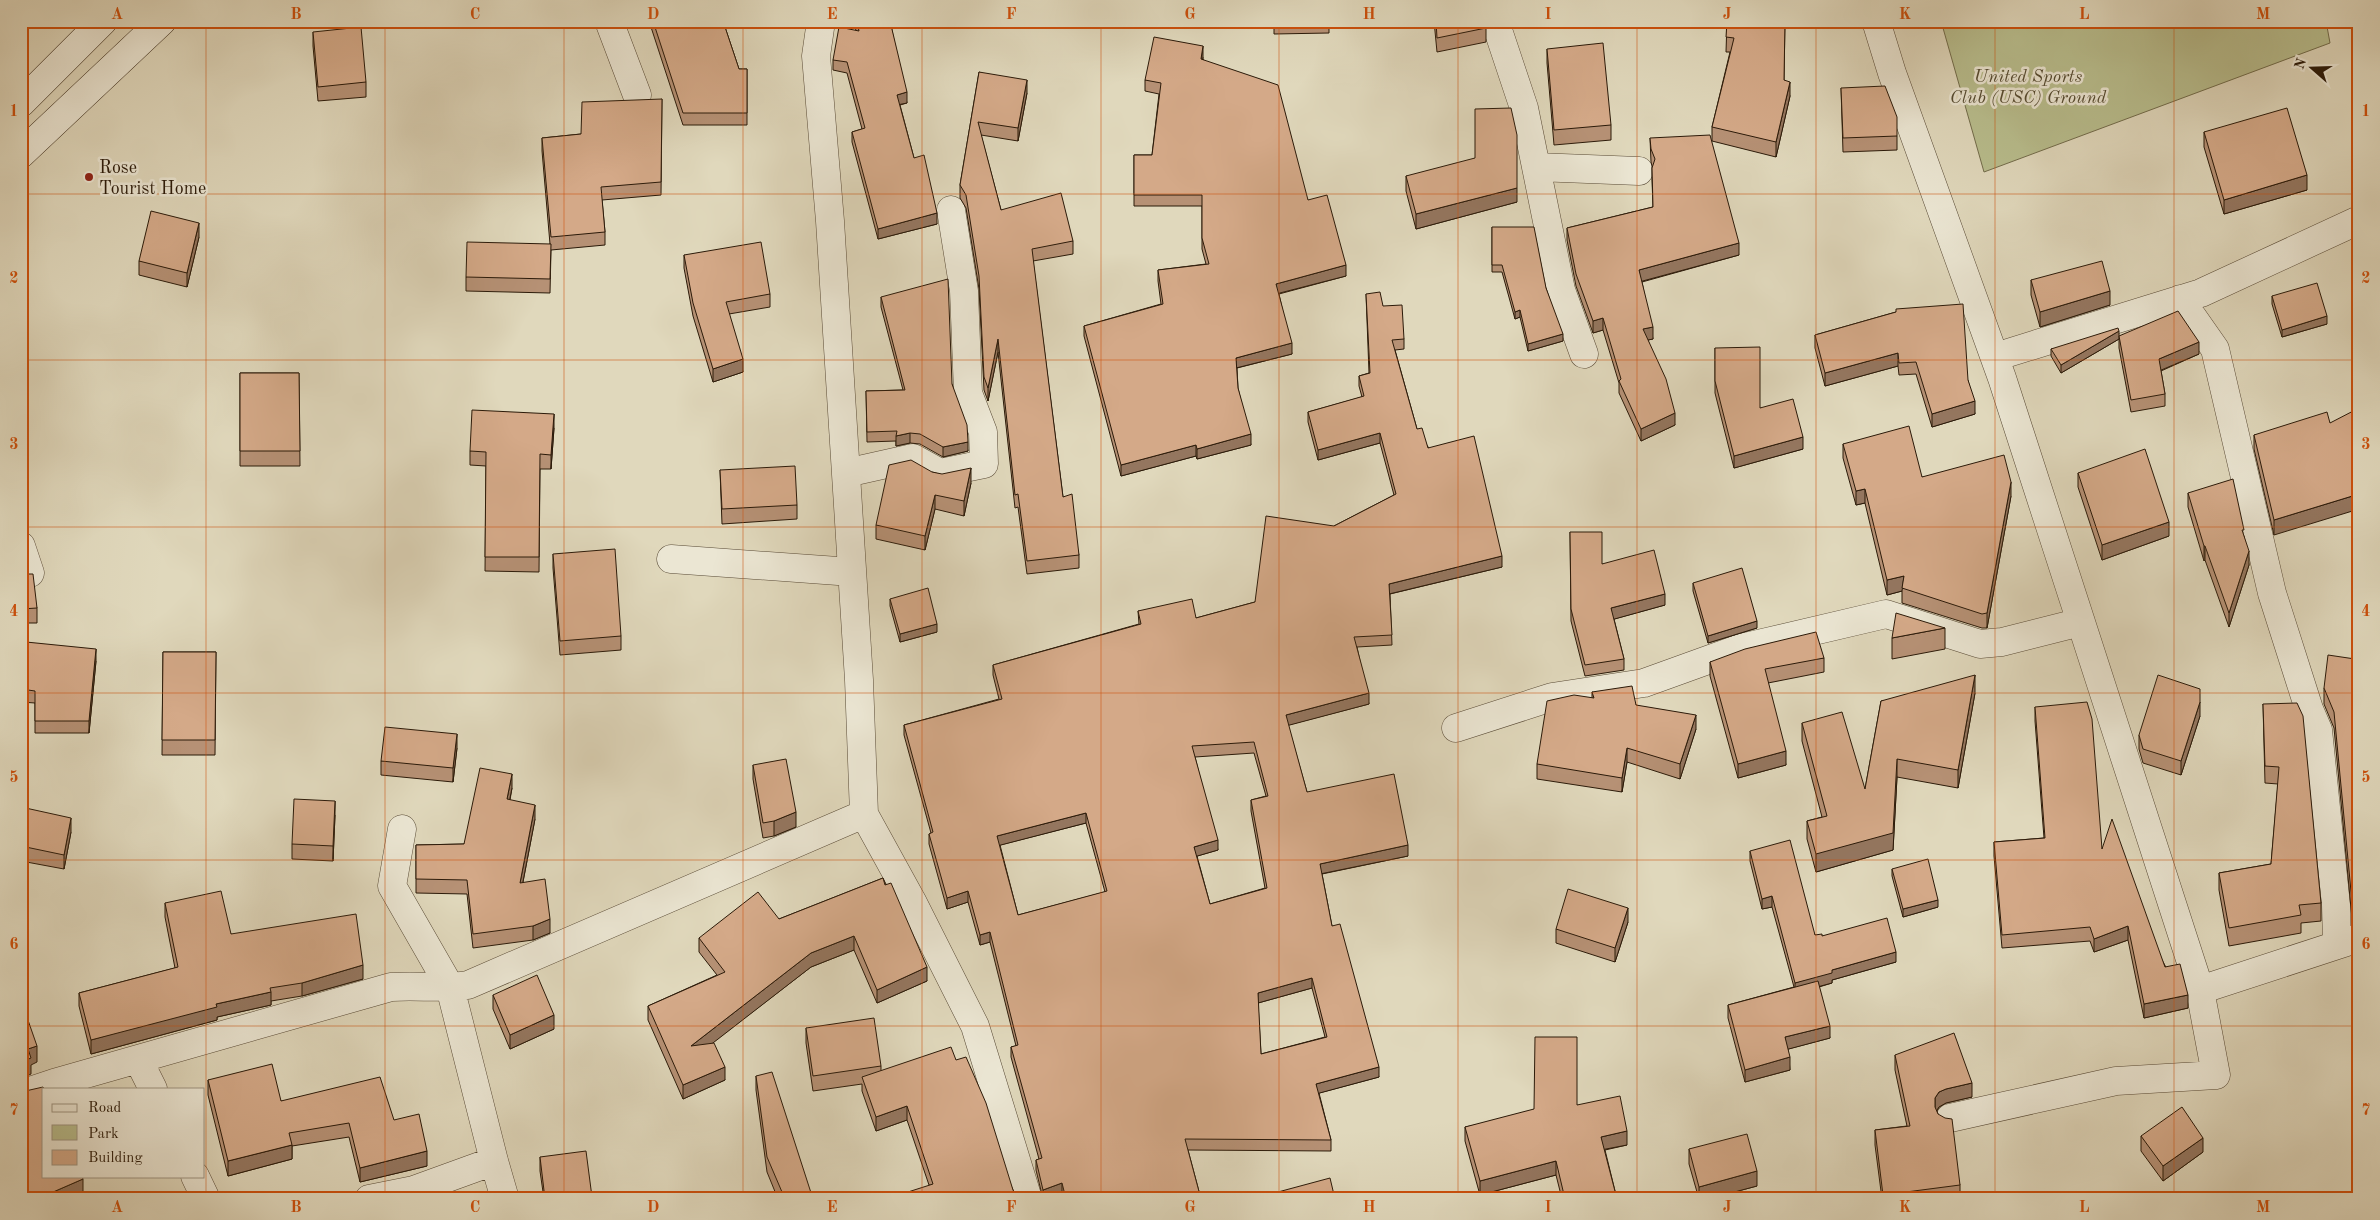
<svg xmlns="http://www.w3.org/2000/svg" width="2380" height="1220" viewBox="0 0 2380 1220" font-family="'Old Standard TT',serif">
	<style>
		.green { fill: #b8bd8d; stroke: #726c4b }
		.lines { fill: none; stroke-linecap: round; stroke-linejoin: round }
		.street-casing { stroke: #584a36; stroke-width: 29 }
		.secondary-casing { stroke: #2b1a09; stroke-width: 29 }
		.street { stroke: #ebe6d3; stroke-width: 28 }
		.secondary { stroke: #ebe6d3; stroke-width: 28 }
		.wall { fill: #b69175; stroke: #2b1a09; fill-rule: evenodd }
		.shaded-wall { fill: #94765f; stroke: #2b1a09 }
		.building { fill: #d4a988; stroke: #2b1a09; fill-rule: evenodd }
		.grid { fill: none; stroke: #cc500c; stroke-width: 1; stroke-opacity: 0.55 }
		.poi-dot { fill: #8f2418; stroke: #ebe6d3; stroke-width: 2 }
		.labels { text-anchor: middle; stroke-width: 5; stroke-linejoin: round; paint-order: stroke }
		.park-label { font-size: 18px; font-style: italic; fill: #554b31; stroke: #ebe6d3 }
		.poi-label { font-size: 18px; fill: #2b1a09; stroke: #ebe6d3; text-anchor: start }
		.neatline { fill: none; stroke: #cc500c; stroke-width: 2 }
		.grid-label { font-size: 16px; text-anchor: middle; font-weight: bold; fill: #cc500c }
	</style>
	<rect width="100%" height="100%" fill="#e0d8bc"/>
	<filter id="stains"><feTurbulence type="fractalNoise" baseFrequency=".004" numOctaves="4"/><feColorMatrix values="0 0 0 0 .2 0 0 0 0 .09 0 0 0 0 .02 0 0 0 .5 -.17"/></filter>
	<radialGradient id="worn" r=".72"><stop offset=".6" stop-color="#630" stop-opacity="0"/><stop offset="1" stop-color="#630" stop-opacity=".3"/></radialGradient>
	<!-- green -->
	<path class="green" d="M1941 21H2326L2330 43 1984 172Z"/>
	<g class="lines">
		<defs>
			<path id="street" d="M609 21 637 95
				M821 21 816 56 830 221 859 680 864 814 913 903 975 1026 1028 1199
				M1495 21 1524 108 1561 290 1584 354
				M1876 21 1892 73 2002 378 2200 990 2216 1075 2116 1081 1950 1118
				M1536 167 1639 171
				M2180 299 2215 349 2272 593 2309 709 2318 730 2336 905 2337 945
				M1995 357 2201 293 2359 220
				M846 473 913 458 940 473 984 464 983 432 968 393 964 291 951 210
				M21 546 30 573
				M671 559 852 572
				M1456 728 1552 697 1644 683 1741 648 1886 614 1980 644 2002 642 2081 622
				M402 829 392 886 450 987 494 1161 505 1199
				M2200 990 2359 938
				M138 1059 153 1089
				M21 1094 54 1083 391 987C417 985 442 989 468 985L864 814
				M195 1176 206 1199
				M369 1199 414 1190 494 1161"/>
			<path id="secondary" d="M21 103 103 21
				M21 154 162 21"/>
		</defs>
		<!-- street casing -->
		<use href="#street" class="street-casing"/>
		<!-- secondary casing -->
		<use href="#secondary" class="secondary-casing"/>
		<!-- street -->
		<use href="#street" class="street"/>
		<!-- secondary -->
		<use href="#secondary" class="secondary"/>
	</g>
	<!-- wall -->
	<path class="wall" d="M649 21H723L739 69H747V125H683Z
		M854 21H890L907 103 900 105 914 158 937 224 878 239 852 142V132L862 129 847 73 833 70V60L856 31Z
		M1274 21H1329V33L1274 34Z
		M1434 21H1483L1486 28V42L1437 52Z
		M1727 21H1785L1784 80 1790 96 1776 157 1712 141V127L1730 52H1726Z
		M313 32 366 82V97L318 101 313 46Z
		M1547 49 1611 125V140L1554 145 1547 63Z
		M1203 57V59L1308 200 1346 276 1279 294 1292 354 1237 368 1238 388 1251 445 1197 459 1196 456 1121 476 1084 336V326L1161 304 1158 281V270L1206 264 1202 249V206H1134V155H1152L1159 94 1145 91V80Z
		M979 72 1027 93 1018 141 981 135 1001 210 1073 241V254L1033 261 1063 497 1079 555V568L1027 574 1018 507 1015 508 998 352 988 401 984 390 979 289 966 208 960 198V185Z
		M1841 88 1897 136V150L1843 152Z
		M662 99 661 195 602 200 605 232V245L551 250 550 293 466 291V277L550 244 542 151V138L581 134Z
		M2204 132 2307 190 2224 214 2204 147Z
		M1650 138 1739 255 1642 282 1653 339 1648 340 1675 425 1641 441 1619 393V383L1603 330 1593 333 1576 286 1567 240V228L1653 207 1652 180V166L1651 162Z
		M1406 176 1517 202 1416 229 1406 191Z
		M1492 227 1546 288 1563 341 1528 351 1520 317 1515 319 1502 272H1492Z
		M199 237 187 287 139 275V261Z
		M684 255 770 294V307L729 314 743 372 713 382 693 316 684 268Z
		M2031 280 2110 305 2040 327 2031 295Z
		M1366 294 1383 306 1404 339V349L1395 350 1417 429 1502 567 1390 594 1392 645 1357 647 1369 704 1288 725 1307 792 1408 856 1322 874 1332 926 1379 1077 1319 1093 1331 1140V1151L1188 1150 1201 1199H1063L1062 1193 1048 1199H1043L1036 1170V1160L1039 1159 1011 1057V1047L1016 1046 990 942 980 945 968 902 947 909 929 844V834L931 833 904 735V725L999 699 993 675V665L1139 624 1138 611 1196 618 1255 602 1334 526 1394 495 1380 443 1318 460 1308 422V412L1362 397 1359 386V376L1369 373ZM1254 753 1266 796 1251 800V811L1265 888 1210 904 1197 856 1218 850 1195 757ZM1086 823 1105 892 1018 915 1000 845ZM1312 988 1325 1037 1261 1054 1258 1003Z
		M2272 296 2327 324 2282 337 2272 304Z
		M881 297 952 384 968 451 943 457 920 444 910 443 896 446V441L867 442 866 391 903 390 881 307Z
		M1896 312 1968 380 1975 414 1932 427 1916 374 1899 375 1898 366 1825 386 1815 348V335Z
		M2119 336 2199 354 2161 371 2165 394V406L2131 412 2119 348Z
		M2119 339 2061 373 2051 356V349Z
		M1715 348 1760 408 1803 449 1734 468 1715 393Z
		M240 373H299L300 466H240Z
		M2330 423 2274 535 2254 449V435Z
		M554 428 551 469H540L539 572 485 571 486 466 470 465V451Z
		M1843 444 1922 477 2011 496 1987 628H1982L1902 603V591L1887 595 1865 503 1856 505 1843 458Z
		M720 470 797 505V519L722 524Z
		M932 472 971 483 964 516 935 509 925 550 876 539V525Z
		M2078 473 2169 536 2102 560 2078 487Z
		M2188 493 2244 536 2249 565 2229 627 2205 560 2204 561 2188 507Z
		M1570 532 1602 564 1665 605 1614 619 1624 659V670L1585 676 1571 621Z
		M553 554 621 636V650L560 655 553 568Z
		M21 570 37 608V623H21Z
		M1693 583 1757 628 1708 643 1693 591Z
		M890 599 937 632 900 642 890 606Z
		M1945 628V649L1892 659V638Z
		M163 652H216L215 755H162Z
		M1824 658V672L1768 683 1786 765 1738 778 1710 676V662Z
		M96 661 89 733H35V703L21 702V689Z
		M2359 661V918L2352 919 2334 728 2324 704V688Z
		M1592 692 1636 705 1696 729 1680 779 1627 762 1622 792 1537 779V764L1592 698Z
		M1975 693 1958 788 1897 777 1893 850 1816 872 1807 839V821L1822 817 1802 741V723L1865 789 1881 701Z
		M2263 704 2321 903V921L2301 923V933L2229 946 2219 890V873L2271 864 2278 784 2265 783Z
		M2035 707 2102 849 2188 1008 2144 1018 2128 940 2094 952 2090 941 2002 948 1994 856V842L2044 838 2035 721Z
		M2200 716 2181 775 2143 763 2139 749V735Z
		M457 748 453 782 381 775V761Z
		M753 765 796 827 774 836 763 838 753 779Z
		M512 788 510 800 535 819 523 882 550 933 533 940 473 948 467 894 416 893V845L464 844Z
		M21 807 71 832 64 869 21 861Z
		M335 815 333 861 292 859V844Z
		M1750 851 1815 935 1822 936 1896 962 1832 980V983L1819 987 1830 1038 1788 1049 1790 1070 1745 1082 1728 1018V1005L1794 987 1772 907 1762 909 1750 861Z
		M1892 869 1938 907 1903 917 1892 876Z
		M883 878 927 981 877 1003 854 950 811 967 712 1043 725 1080 683 1099 648 1020V1006L717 975 699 952V938L779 919Z
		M165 903 231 934 363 979 302 996 271 1001V1005L217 1017V1020L91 1054 79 1006V993L175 968 165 917Z
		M1628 922 1615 962 1556 943V929Z
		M493 995 554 1029 510 1049 493 1009Z
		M806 1028 881 1066V1071L956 1060 1017 1199 929 1185 907 1120 876 1131 862 1091V1084L813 1091 806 1043Z
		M1895 1055 1972 1097 1946 1103 1939 1107 1937 1111 1960 1185V1199H1882L1875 1145V1130L1907 1126 1895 1070Z
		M756 1076 813 1199H778L767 1172 756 1090Z
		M208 1080 281 1101 394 1120 427 1166 360 1182 349 1137 292 1146V1159L228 1176 208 1095Z
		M1577 1105 1627 1145 1605 1150 1617 1199H1562L1556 1175 1480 1195 1465 1141V1127Z
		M2141 1136 2203 1152 2163 1181 2141 1151Z
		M1689 1149 1757 1186 1708 1199H1699L1689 1164Z
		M540 1157 592 1197V1199H544L540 1171Z"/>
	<!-- shaded-wall -->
	<path class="shaded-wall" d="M1203 46V57L1201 69V59Z
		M1027 80V93L1018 141V128Z
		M1790 82V96L1776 157V142Z
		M907 92V103L897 105V95Z
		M2307 175V190L2224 214V200Z
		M1517 188V202L1416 229V214Z
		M937 213V224L878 239V229Z
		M199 223V237L187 287V273Z
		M1739 243V255L1639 282V270Z
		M1346 265V276L1276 294V284Z
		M2110 291V305L2040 327V312Z
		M1520 310V317L1515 319V312Z
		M2327 316V324L2282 337V330Z
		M1603 318V330L1593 333V321Z
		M1653 327V339L1643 341V329Z
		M2119 331V339L2061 373V365Z
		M1563 334V341L1528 351V344Z
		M998 339V352L988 401V388Z
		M2199 342V354L2159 371V359Z
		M1292 343V354L1236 368V358Z
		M1898 353V366L1825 386V373Z
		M743 359V372L713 382V369Z
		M1975 401V414L1932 427V414Z
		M1675 413V425L1641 441V429Z
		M554 414V428L551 469V455Z
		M910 433V443L896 446V436Z
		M1380 433V443L1318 460V450Z
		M1251 434V445L1197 459V449Z
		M1803 437V449L1734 468V456Z
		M968 442V451L943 457V447Z
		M1196 445V456L1121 476V465Z
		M971 468V483L964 516V501Z
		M2011 482V496L1987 628V613Z
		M1865 489V503L1856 505V491Z
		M2359 494V509L2274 535V520Z
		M935 495V509L925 550V536Z
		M2169 522V536L2102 560V545Z
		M2204 546H2205V560L2204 561Z
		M2249 551V565L2229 627V613Z
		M1502 556V567L1389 594V584Z
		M1904 576 1902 591 1887 595V580Z
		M1665 594V605L1611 620V608Z
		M1757 621V628L1708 643V636Z
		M937 624V632L900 642V634Z
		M96 649V661L89 733V721Z
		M1975 675V693L1958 788V770Z
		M1369 693V704L1286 726V715Z
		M2200 702V716L2181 775V761Z
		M1696 715V729L1680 779V764Z
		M457 734V748L453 782V768Z
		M1627 748V762L1622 792V778Z
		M1786 751V765L1738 778V764Z
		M1897 759V777L1893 850 1816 872V854Z
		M512 774V788L507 813V799Z
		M335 801V815L333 861V846Z
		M535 805V819L520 897V883Z
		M796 812V827L774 836V821Z
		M1086 813V823L997 846V836Z
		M71 818V832L64 869V855Z
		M1218 840V850L1194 857V847Z
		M1408 845V856L1320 874V864Z
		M968 891V902L947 909V898Z
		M1772 896V907L1762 909V899Z
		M1938 900V907L1903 917V909Z
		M1628 908V922L1615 962V948Z
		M550 919V933L533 940V926Z
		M2128 926V940L2094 952V939Z
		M990 932V942L980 945V935Z
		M854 936V950L811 967 691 1060V1046L811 953Z
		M1896 952V962L1832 980V983L1795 993V983L1832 970Z
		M363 965V979L302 996V983Z
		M927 967V981L877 1003V990Z
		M1312 978V988L1258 1003V993Z
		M271 992V1005L217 1017V1020L91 1054V1040L216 1004Z
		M2188 995V1008L2144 1018V1004Z
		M554 1015V1029L510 1049V1035Z
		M1830 1026V1038L1785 1050V1037Z
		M37 1046V1062L31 1065V1074L21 1079V1062L28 1049Z
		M1790 1057V1070L1745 1082V1070Z
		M725 1067V1080L683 1099V1085Z
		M1379 1067V1077L1316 1094V1084Z
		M1972 1083V1097L1946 1103 1939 1107 1935 1113V1098L1939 1092 1946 1089Z
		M907 1106V1120L876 1131V1117Z
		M1627 1131V1145L1601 1150V1137Z
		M2203 1138V1152L2163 1181V1166Z
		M292 1145V1159L228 1176V1161Z
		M427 1151V1166L360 1182V1168Z
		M1556 1161V1175L1480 1195V1181Z
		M1757 1171V1186L1708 1199H1699V1187Z
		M83 1179V1196L75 1199H37Z
		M1062 1183V1193L1048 1199H1043V1190Z"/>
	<!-- building -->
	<path class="building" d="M653 21H723L739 69H747V113H683Z
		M857 21H890L907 92 897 95 914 158 924 155 937 213 878 229 852 132 865 128 847 62 833 60 839 27 859 31Z
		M1436 21H1483L1486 28 1437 38Z
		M1727 21H1785L1784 80 1790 82 1776 142 1712 127 1734 38 1726 37Z
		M361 27 366 82 318 87 313 32Z
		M1154 37 1203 46 1201 59 1278 85 1308 200 1327 195 1346 265 1276 284 1292 343 1236 358 1238 388 1251 434 1197 449 1196 445 1121 465 1084 326 1163 304 1158 270 1209 264 1202 238V195H1134V155H1152L1161 83 1145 80Z
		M1603 43 1611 125 1554 130 1547 49Z
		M979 72 1027 80 1018 128 978 122 1001 210 1061 193 1073 241 1032 249 1063 497 1072 494 1079 555 1027 561 1018 494 1015 495 998 339 988 388 984 377 979 276 966 195 960 185Z
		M1885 86 1897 117V136L1843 138 1841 88Z
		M662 99 661 182 601 187 605 232 551 237 542 138 581 134 582 102Z
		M1511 108 1517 135V188L1416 214 1406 176 1475 158V109Z
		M2287 108 2307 175 2224 200 2204 132Z
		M1710 135 1739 243 1639 270 1653 327 1643 329 1666 379 1675 413 1641 429 1619 381 1621 379 1603 318 1593 321 1576 274 1567 228 1653 207 1652 168 1655 159 1651 149 1650 138Z
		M151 211 199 223 187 273 139 261Z
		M1492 227H1534L1546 288 1563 334 1528 344 1520 310 1515 312 1502 265H1492Z
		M467 242 551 244 550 279 466 277Z
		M761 242 770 294 726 302 743 359 713 369 693 303 684 255Z
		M2102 261 2110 291 2040 312 2031 280Z
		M948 279 952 384 967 425 968 442 943 447 920 434 910 433 896 436 897 431 867 432 866 391 905 390 881 297Z
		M2317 283 2327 316 2282 330 2272 296Z
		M1380 292 1383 306 1402 305 1404 339 1392 340 1417 429 1422 428 1428 448 1474 436 1502 556 1389 584 1392 635 1354 637 1369 693 1286 715 1307 792 1394 774 1408 845 1320 864 1332 926 1340 924 1379 1067 1316 1084 1331 1140 1185 1139 1201 1199H1066L1062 1183 1043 1190 1036 1160 1042 1158 1011 1047 1018 1045 990 932 980 935 968 891 947 898 929 834 933 832 904 725 1002 699 993 665 1141 624 1138 611 1192 599 1196 618 1255 602 1266 516 1334 526 1396 494 1380 433 1318 450 1308 412 1364 396 1359 376 1370 373 1366 294ZM1254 742 1268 796 1251 800 1267 888 1210 904 1194 847 1218 840 1192 746ZM1086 813 1107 891 1018 915 997 836ZM1312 978 1327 1037 1261 1054 1258 993Z
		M1963 304 1968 380 1975 401 1932 414 1916 362 1899 363 1898 353 1825 373 1815 335 1896 312V309Z
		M2178 311 2199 342 2159 359 2165 394 2131 400 2119 336Z
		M2118 328 2119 331 2061 365 2051 349Z
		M1760 347V408L1793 399 1803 437 1734 456 1715 381V348Z
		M240 373H299L300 451H240Z
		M2359 408V494L2274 520 2254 435 2327 412 2330 423Z
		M472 410 554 414 551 455 540 454 539 557H485L486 452 470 451Z
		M1909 426 1922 477 2004 455 2011 482 1987 613 1982 614 1902 588 1904 576 1887 580 1865 489 1856 491 1843 444Z
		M2145 449 2169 522 2102 545 2078 473Z
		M911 460 932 472 942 474 971 468 964 501 935 495 925 536 876 525 889 465Z
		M795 466 797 505 722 509 720 470Z
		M2233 479 2244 530H2242L2249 551 2229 613 2205 546H2204L2188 493Z
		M1570 532H1602V564L1654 550 1665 594 1611 608 1624 659 1585 665 1571 609Z
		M615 549 621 636 560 641 553 554Z
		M1742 568 1757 621 1708 636 1693 583Z
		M21 570 26 574H33L37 608 21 609Z
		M928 588 937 624 900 634 890 599Z
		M1896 613 1945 628 1892 638Z
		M1816 632 1824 658 1765 669 1786 751 1738 764 1710 662 1745 649Z
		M26 642 96 649 89 721H35V691L21 689Z
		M163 652H216L215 740H162Z
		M2328 655 2355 659 2359 661V902H2352L2334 712 2324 688Z
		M1975 675 1958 770 1897 759 1893 833 1816 854 1807 821 1827 816 1802 723 1842 712 1865 789 1881 701Z
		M2158 675 2200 689V702L2181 761 2143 749 2139 735Z
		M1632 686 1636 705 1696 715 1680 764 1627 748 1622 778 1537 764 1547 701 1574 695 1594 698 1592 692Z
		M2087 702 2092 719 2102 849 2112 819 2165 967 2180 964 2188 995 2144 1004 2128 926 2094 939 2090 927 2002 935 1994 842 2045 838 2035 707Z
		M2297 703 2303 716 2321 903 2299 905 2301 915 2229 928 2219 873 2271 864 2279 767 2265 766 2263 704Z
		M385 727 457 734 453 768 381 761Z
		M786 759 796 812 774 821 763 823 753 765Z
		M480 768 512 774 507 799 535 805 520 883 545 879 550 919 533 926 473 934 467 880 416 879V845L464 844Z
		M294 799 335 801 333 846 292 844Z
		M21 807 71 818 64 855 21 846Z
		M1790 840 1815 935 1822 934V936L1887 918 1896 952 1832 970V973L1795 983 1772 896 1762 899 1750 851Z
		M1928 859 1938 900 1903 909 1892 869Z
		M883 878 885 885 891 883 927 967 877 990 854 936 811 953 691 1046 714 1043 725 1067 683 1085 648 1006 725 972 699 938 758 892 779 919Z
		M1568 889 1628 908 1615 948 1556 929Z
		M221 891 231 934 356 914 363 965 302 983 270 988 271 992 216 1004 217 1007 91 1040 79 993 178 967 165 903Z
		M537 975 554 1015 510 1035 493 995Z
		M1818 981 1830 1026 1785 1037 1790 1057 1745 1070 1728 1005Z
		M21 1000 37 1046 28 1049 31 1058 21 1062Z
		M874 1018 881 1066 813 1076 806 1028Z
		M1954 1033 1972 1083 1946 1089 1939 1092 1935 1098V1107L1938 1114 1945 1118 1952 1119 1960 1185 1883 1195 1875 1130 1910 1126 1895 1055Z
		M1535 1037H1577V1105L1620 1096 1627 1131 1601 1137 1617 1199H1565L1556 1161 1480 1181 1465 1127 1534 1109Z
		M951 1047 956 1060 966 1057 986 1103 1013 1190 1017 1197 1011 1199H886L933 1184 907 1106 876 1117 862 1077Z
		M272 1064 281 1101 380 1077 394 1120 419 1114 427 1151 360 1168 349 1123 289 1133 292 1145 228 1161 208 1080Z
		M772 1072 813 1199H785L767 1157 756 1076Z
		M43 1087 44 1089V1176H82L83 1179 37 1199H21V1092Z
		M2182 1107 2203 1138 2163 1166 2141 1136Z
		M1747 1134 1757 1171 1699 1187 1689 1149Z
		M586 1151 592 1197 573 1199H545L540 1157Z
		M1330 1178 1335 1199H1252Z"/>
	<!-- grid -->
	<path class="grid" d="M206 21V1199M385 21V1199M564 21V1199M743 21V1199M922 21V1199M1101 21V1199M1279 21V1199M1458 21V1199M1637 21V1199M1816 21V1199M1995 21V1199M2174 21V1199M21 194H2359M21 360H2359M21 527H2359M21 693H2359M21 860H2359M21 1026H2359"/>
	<!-- markers -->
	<circle class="poi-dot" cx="89" cy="177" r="5"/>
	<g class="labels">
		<!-- park labels -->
		<g class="park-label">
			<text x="2028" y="82">United Sports<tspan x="2028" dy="21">Club (USC) Ground</tspan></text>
		</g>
		<!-- poi labels -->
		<g class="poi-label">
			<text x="99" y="173">Rose<tspan x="99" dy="21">Tourist Home</tspan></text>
		</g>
	</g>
	<!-- margin -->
	<rect width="2380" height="1220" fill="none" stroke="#e0d8bc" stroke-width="55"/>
	<!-- legend -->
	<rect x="42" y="1088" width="162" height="90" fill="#ebe6d3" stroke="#9e9482"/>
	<rect x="52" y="1104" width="25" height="8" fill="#ebe6d3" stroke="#9e9482"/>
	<text x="88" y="1112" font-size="15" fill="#2b1a09">Road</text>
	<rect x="52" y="1125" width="25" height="15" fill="#b8bd8d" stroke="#9e9482"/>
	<text x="88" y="1138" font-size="15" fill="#2b1a09">Park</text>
	<rect x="52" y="1150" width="25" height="15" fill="#d4a988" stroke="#9e9482"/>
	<text x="88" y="1162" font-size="15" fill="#2b1a09">Building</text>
	<!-- north arrow -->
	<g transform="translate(2312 68) rotate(290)" stroke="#ebe6d3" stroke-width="4" paint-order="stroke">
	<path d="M0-4L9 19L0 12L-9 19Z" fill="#2b1a09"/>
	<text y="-8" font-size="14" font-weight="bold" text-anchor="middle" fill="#2b1a09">N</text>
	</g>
	<rect x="28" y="28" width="2324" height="1164" class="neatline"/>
	<g class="grid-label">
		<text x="117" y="19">A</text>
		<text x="296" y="19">B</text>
		<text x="475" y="19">C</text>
		<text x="653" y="19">D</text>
		<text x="832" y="19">E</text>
		<text x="1011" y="19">F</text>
		<text x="1190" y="19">G</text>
		<text x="1369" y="19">H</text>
		<text x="1548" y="19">I</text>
		<text x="1727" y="19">J</text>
		<text x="1905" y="19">K</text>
		<text x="2084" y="19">L</text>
		<text x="2263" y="19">M</text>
		<text x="14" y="116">1</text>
		<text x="2366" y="116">1</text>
		<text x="14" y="283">2</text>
		<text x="2366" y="283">2</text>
		<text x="14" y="449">3</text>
		<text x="2366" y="449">3</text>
		<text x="14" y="616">4</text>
		<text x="2366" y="616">4</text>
		<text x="14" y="782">5</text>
		<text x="2366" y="782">5</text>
		<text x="14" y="949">6</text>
		<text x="2366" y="949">6</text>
		<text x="14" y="1115">7</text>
		<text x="2366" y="1115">7</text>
		<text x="117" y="1212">A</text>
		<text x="296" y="1212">B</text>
		<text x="475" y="1212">C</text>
		<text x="653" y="1212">D</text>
		<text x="832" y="1212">E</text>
		<text x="1011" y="1212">F</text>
		<text x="1190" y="1212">G</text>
		<text x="1369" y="1212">H</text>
		<text x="1548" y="1212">I</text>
		<text x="1727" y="1212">J</text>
		<text x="1905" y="1212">K</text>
		<text x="2084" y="1212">L</text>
		<text x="2263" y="1212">M</text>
	</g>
	<rect width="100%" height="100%" filter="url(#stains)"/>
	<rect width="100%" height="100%" fill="url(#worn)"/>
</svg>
